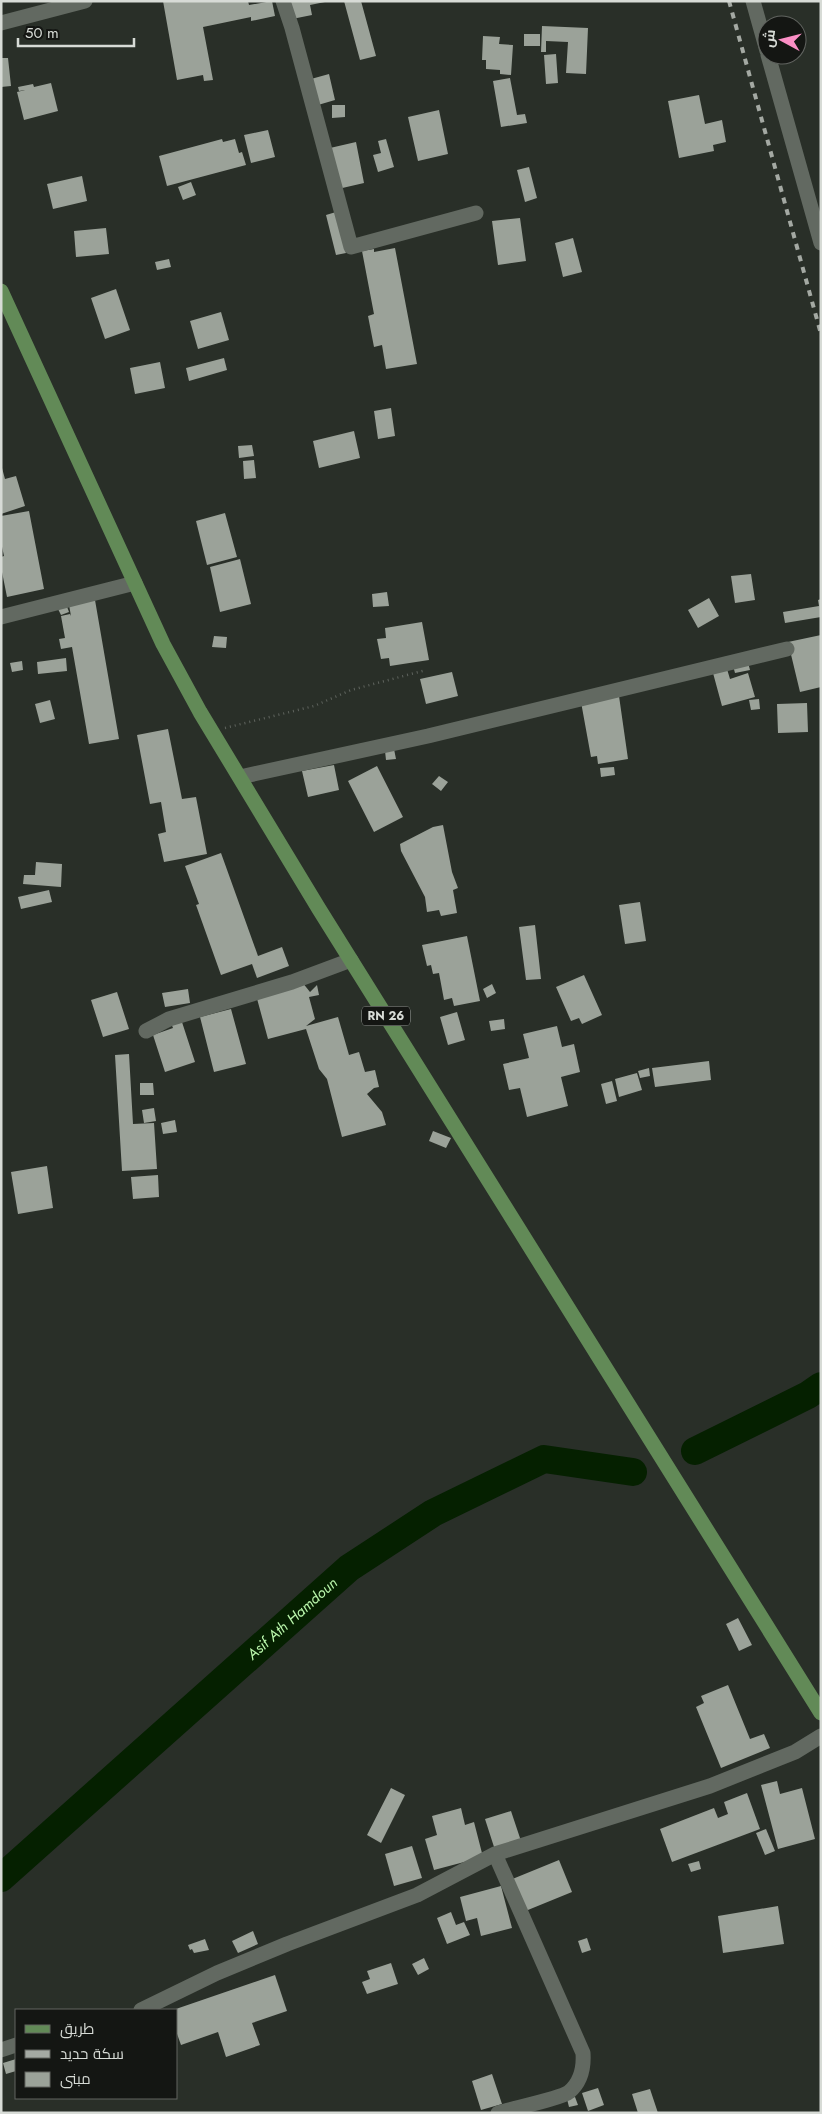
<svg xmlns="http://www.w3.org/2000/svg" width="822" height="2114" viewBox="0 0 822 2114" font-family="Jost,Cairo,sans-serif">
	<style>
		.lines { fill: none; stroke-linecap: round; stroke-linejoin: round }
		.river { stroke: #052000; stroke-width: 28 }
		.building { fill: #9ba299 }
		.path { stroke: #5f645e; stroke-width: 2.5; stroke-dasharray: 1 4; stroke-linecap: butt }
		.minor { stroke: #626961; stroke-width: 15 }
		.major { stroke: #628a57; stroke-width: 15 }
		.rail { stroke: #a4a9a3; stroke-width: 4; stroke-dasharray: 6 6; stroke-linecap: butt }
		.labels { text-anchor: middle; stroke-width: 5; stroke-linejoin: round; paint-order: stroke }
		.shield { fill: #141613; stroke: #9ca09c; stroke-width: 1 }
		.shield-label { font-size: 12px; font-weight: bold; fill: #d7dbd6 }
		.water-label { font-size: 15px; font-style: italic; fill: #baf6ab; stroke: #141613 }
	</style>
	<rect width="100%" height="100%" fill="#292f28"/>
	<g class="lines">
		<!-- river -->
		<g class="river">
			<path d="M695 1451 808 1395 821 1386"/>
			<path id="s1" d="M1 1878 349 1568 433 1513 544 1459 633 1472"/>
		</g>
	</g>
	<!-- building -->
	<path class="building" d="M163 1H248L249 5 272 1 275 16 251 21V17L203 27 213 80 204 81 203 75 177 80Z
		M288 1H325V2L310 5 312 15 292 19Z
		M344 1H361L376 56 360 60Z
		M542 26 588 28 586 74 566 73 568 42 546 41V52H541Z
		M524 34H540V46H524Z
		M483 36 500 37 499 44 513 45 511 75 500 74V70L486 69V60H482Z
		M556 54 558 83 546 84 544 55Z
		M1 58H8L11 86 1 87Z
		M329 74 335 100 318 105 311 79Z
		M510 78 517 115 525 114 527 123 501 127 493 81Z
		M51 83 58 111 24 120 17 92 25 90 19 91 18 87 33 84 34 87Z
		M699 95 705 124 722 120 726 142 713 145 714 151 679 158 668 101Z
		M332 105H345V117L332 118Z
		M439 110 448 154 418 161 408 117Z
		M268 130 275 157 251 163 244 135Z
		M222 139 223 142 235 139 239 153 242 152 246 165 167 186 159 156Z
		M386 139 394 167 378 172 373 155 381 153 378 141Z
		M356 142 364 183 338 189 330 148Z
		M529 167 537 198 525 202 517 170Z
		M82 176 87 201 53 209 47 184Z
		M191 182 196 195 183 200 178 187Z
		M336 212 346 253 336 255 326 215Z
		M520 218 526 261 498 265 492 221Z
		M106 228 109 254 76 257 74 231Z
		M573 238 582 272 563 277 555 243Z
		M395 248 417 364 386 369 382 345 374 347 368 316 374 314 362 251 374 249V252Z
		M169 259 171 267 157 270 155 262Z
		M116 289 130 330 105 339 91 298Z
		M221 312 229 340 198 349 190 321Z
		M224 358 227 370 189 381 186 368Z
		M160 362 165 388 135 394 130 368Z
		M391 408 395 436 378 439 374 411Z
		M354 431 360 458 319 468 313 441Z
		M252 445 254 456 239 458 238 446Z
		M254 460 256 478 244 479 243 461Z
		M2 468 5 479 16 476 25 506 1 514Z
		M29 511 44 589 7 597 1 567V557L4 556 1 542V516Z
		M225 513 237 557 207 565 196 521Z
		M240 559 251 604 220 612 210 567Z
		M751 574 755 600 735 603 731 576Z
		M387 592 389 606 373 607 372 594Z
		M709 598 719 616 698 628 688 610Z
		M821 599V617L785 623 783 612 819 606 818 600Z
		M95 600 119 739 89 744 72 647 61 649 59 639 65 638 61 616 70 614 71 616 69 605Z
		M66 604 69 612 61 615 57 607Z
		M422 622 429 660 390 666 389 658 381 659 377 639 386 638 385 628Z
		M821 635V687L800 692 788 642Z
		M214 636 227 637 226 648 212 647Z
		M66 658 67 671 38 674 37 662Z
		M747 659 750 670 735 673 732 662Z
		M22 661 23 670 12 672 10 663Z
		M727 669 730 679 748 673 755 697 722 706 713 673Z
		M452 672 458 696 426 704 420 679Z
		M619 696 628 759 598 764 597 756 591 757 581 702Z
		M759 699 760 709 751 710 749 700Z
		M50 700 55 719 40 723 35 704Z
		M807 703 808 732 778 733 777 704Z
		M168 729 182 799 196 797 207 854 164 862 158 834 166 832 161 802 150 804 137 735Z
		M394 749 396 759 386 760 385 751Z
		M334 765 339 790 308 797 302 771Z
		M377 766 403 817 374 832 348 781Z
		M614 767 615 775 601 777 600 768Z
		M439 776 448 782 441 791 432 784Z
		M443 825 452 872 458 888 453 890 457 913 441 916 439 910 427 912 425 897 401 851 400 844 433 827Z
		M221 853 258 956 282 947 289 966 257 978 252 964 221 975 196 905 199 904 185 866Z
		M36 862 62 864 61 887 23 884 24 875H35Z
		M49 890 52 902 21 909 18 897Z
		M640 902 646 941 625 944 619 905Z
		M535 925 541 979 526 980 519 927Z
		M467 936 480 1001 454 1006 452 998 444 1000 439 973 433 974 431 965 427 966 422 945Z
		M584 975 602 1015 582 1024 579 1018 571 1021 556 987Z
		M302 982 310 992 317 985 319 995 309 997 315 1019 306 1026 338 1017 349 1055 359 1052 365 1072 375 1070 379 1087 374 1088 367 1094 382 1112 386 1125 342 1137 327 1079 319 1069 306 1029 268 1039 256 995Z
		M492 984 496 993 487 998 483 989Z
		M188 989 190 1003 165 1007 162 993Z
		M117 992 129 1029 103 1037 91 1000Z
		M231 1009 246 1064 214 1072 200 1017Z
		M457 1012 465 1040 448 1045 440 1017Z
		M181 1019 195 1062 165 1072 153 1035 173 1028 171 1023Z
		M504 1019 505 1029 491 1031 489 1021Z
		M557 1026 562 1047 574 1044 580 1072 561 1077 568 1106 527 1117 520 1088 509 1090 503 1064 529 1058 523 1034Z
		M129 1054 133 1124 154 1123 157 1169 122 1171 115 1055Z
		M709 1061 711 1080 655 1087 652 1068Z
		M649 1068 650 1076 640 1078 638 1071Z
		M637 1073 642 1090 619 1097 615 1079Z
		M612 1081 617 1101 606 1104 601 1084Z
		M140 1083H153L154 1095H140Z
		M154 1108 156 1121 144 1123 142 1110Z
		M175 1120 177 1132 163 1134 161 1123Z
		M433 1131 451 1138 446 1148 429 1141Z
		M47 1166 53 1208 18 1214 11 1172Z
		M158 1175 159 1197 133 1199 131 1177Z
		M738 1618 752 1645 739 1651 726 1624Z
		M728 1685 750 1739 764 1734 770 1748 721 1768 696 1707 704 1703 701 1696Z
		M777 1781 780 1794 802 1788 815 1839 778 1849 761 1785Z
		M391 1788 405 1795 381 1843 367 1835Z
		M747 1793 760 1829 672 1862 660 1829 714 1808 718 1818 728 1814 724 1802Z
		M461 1808 465 1825 474 1822 483 1857 434 1870 425 1839 437 1835 432 1816Z
		M511 1811 521 1841 495 1850 485 1819Z
		M766 1829 775 1851 765 1855 756 1833Z
		M412 1846 422 1878 394 1886 385 1854Z
		M559 1860 572 1892 523 1912 510 1880Z
		M699 1861 701 1869 691 1872 688 1864Z
		M501 1886 512 1928 481 1936 477 1918 466 1921 460 1897Z
		M778 1906 784 1944 723 1953 718 1916Z
		M451 1912 456 1925 464 1922 470 1935 447 1944 437 1918Z
		M253 1931 258 1944 238 1953 232 1941Z
		M587 1938 591 1950 582 1953 578 1941Z
		M205 1939 209 1950 194 1953 192 1949 190 1950 188 1945Z
		M424 1958 429 1969 418 1975 412 1964Z
		M391 1963 398 1984 367 1994 362 1982 370 1979 367 1971Z
		M275 1975 287 2011 252 2023 260 2045 226 2057 218 2032 181 2045 176 2031V2010H173Z
		M16 2059V2071L6 2074 3 2063Z
		M492 2074 502 2104 481 2110 472 2081Z
		M598 2088 604 2105 588 2111 582 2093Z
		M650 2089 658 2113H638L632 2094Z
		M575 2097 578 2105 569 2107 567 2099Z"/>
	<g class="lines">
		<!-- path -->
		<path class="path" d="M225 728 314 706 351 690 426 670"/>
		<!-- minor -->
		<path class="minor" d="M283 1 292 28 351 247 476 213
			M753 1 767 51
			M1 23 85 1
			M768 55 821 243
			M1 617 135 583
			M240 777 428 736 787 649
			M146 1031 169 1019 292 982 351 960
			M495 1854 583 2053C584 2068 581 2082 569 2092 562 2098 510 2109 498 2113
			M141 2010 217 1973 287 1944 417 1895 495 1854 710 1786 795 1752 821 1736
			M1 2050 16 2045"/>
		<!-- major -->
		<path class="major" d="M1 291 163 644 200 712 319 909 821 1713"/>
		<!-- rail -->
		<path class="rail" d="M729 1 821 334"/>
	</g>
	<g class="labels">
		<!-- shield labels -->
		<rect class="shield" x="362" y="1006.5" width="48" height="19" rx="4"/>
		<g class="shield-label">
			<text x="386" y="1020">RN 26</text>
		</g>
		<!-- water labels -->
		<g class="water-label">
			<text dy="5" stroke="none"><textPath href="#s1" startOffset="390">Asif Ath Hamdoun</textPath></text>
		</g>
	</g>
	<!-- border -->
	<rect width="822" height="2114" fill="none" stroke="#d7dbd6" stroke-width="5"/>
	<!-- legend -->
	<rect x="15" y="2009" width="162" height="90" fill="#141613" stroke="#626561"/>
	<rect x="25" y="2025" width="25" height="8" fill="#628a57" stroke="#626561"/>
	<text x="60" y="2034" font-size="15" fill="#d7dbd6">طريق</text>
	<rect x="25" y="2050" width="25" height="8" fill="#a4a9a3" stroke="#626561"/>
	<text x="60" y="2059" font-size="15" fill="#d7dbd6">سكة حديد</text>
	<rect x="25" y="2072" width="25" height="15" fill="#9ba299" stroke="#626561"/>
	<text x="60" y="2084" font-size="15" fill="#d7dbd6">مبنى</text>
	<!-- north arrow -->
	<g transform="translate(782 40) rotate(277)"><circle r="24" fill="#141613" stroke="#626561"/>
	<path d="M0-4L9 19L0 12L-9 19Z" fill="#fb8fc5"/>
	<text y="-8" font-size="14" font-weight="bold" text-anchor="middle" fill="#d7dbd6">ش</text>
	</g>
	<!-- scale -->
	<path d="M18 38v8h116v-8" fill="none" stroke="#d7dbd6" stroke-width="2.5"/>
	<text x="25" y="38" font-size="15" fill="#d7dbd6" stroke="#141613" stroke-width="4" paint-order="stroke">50 m</text>
</svg>
